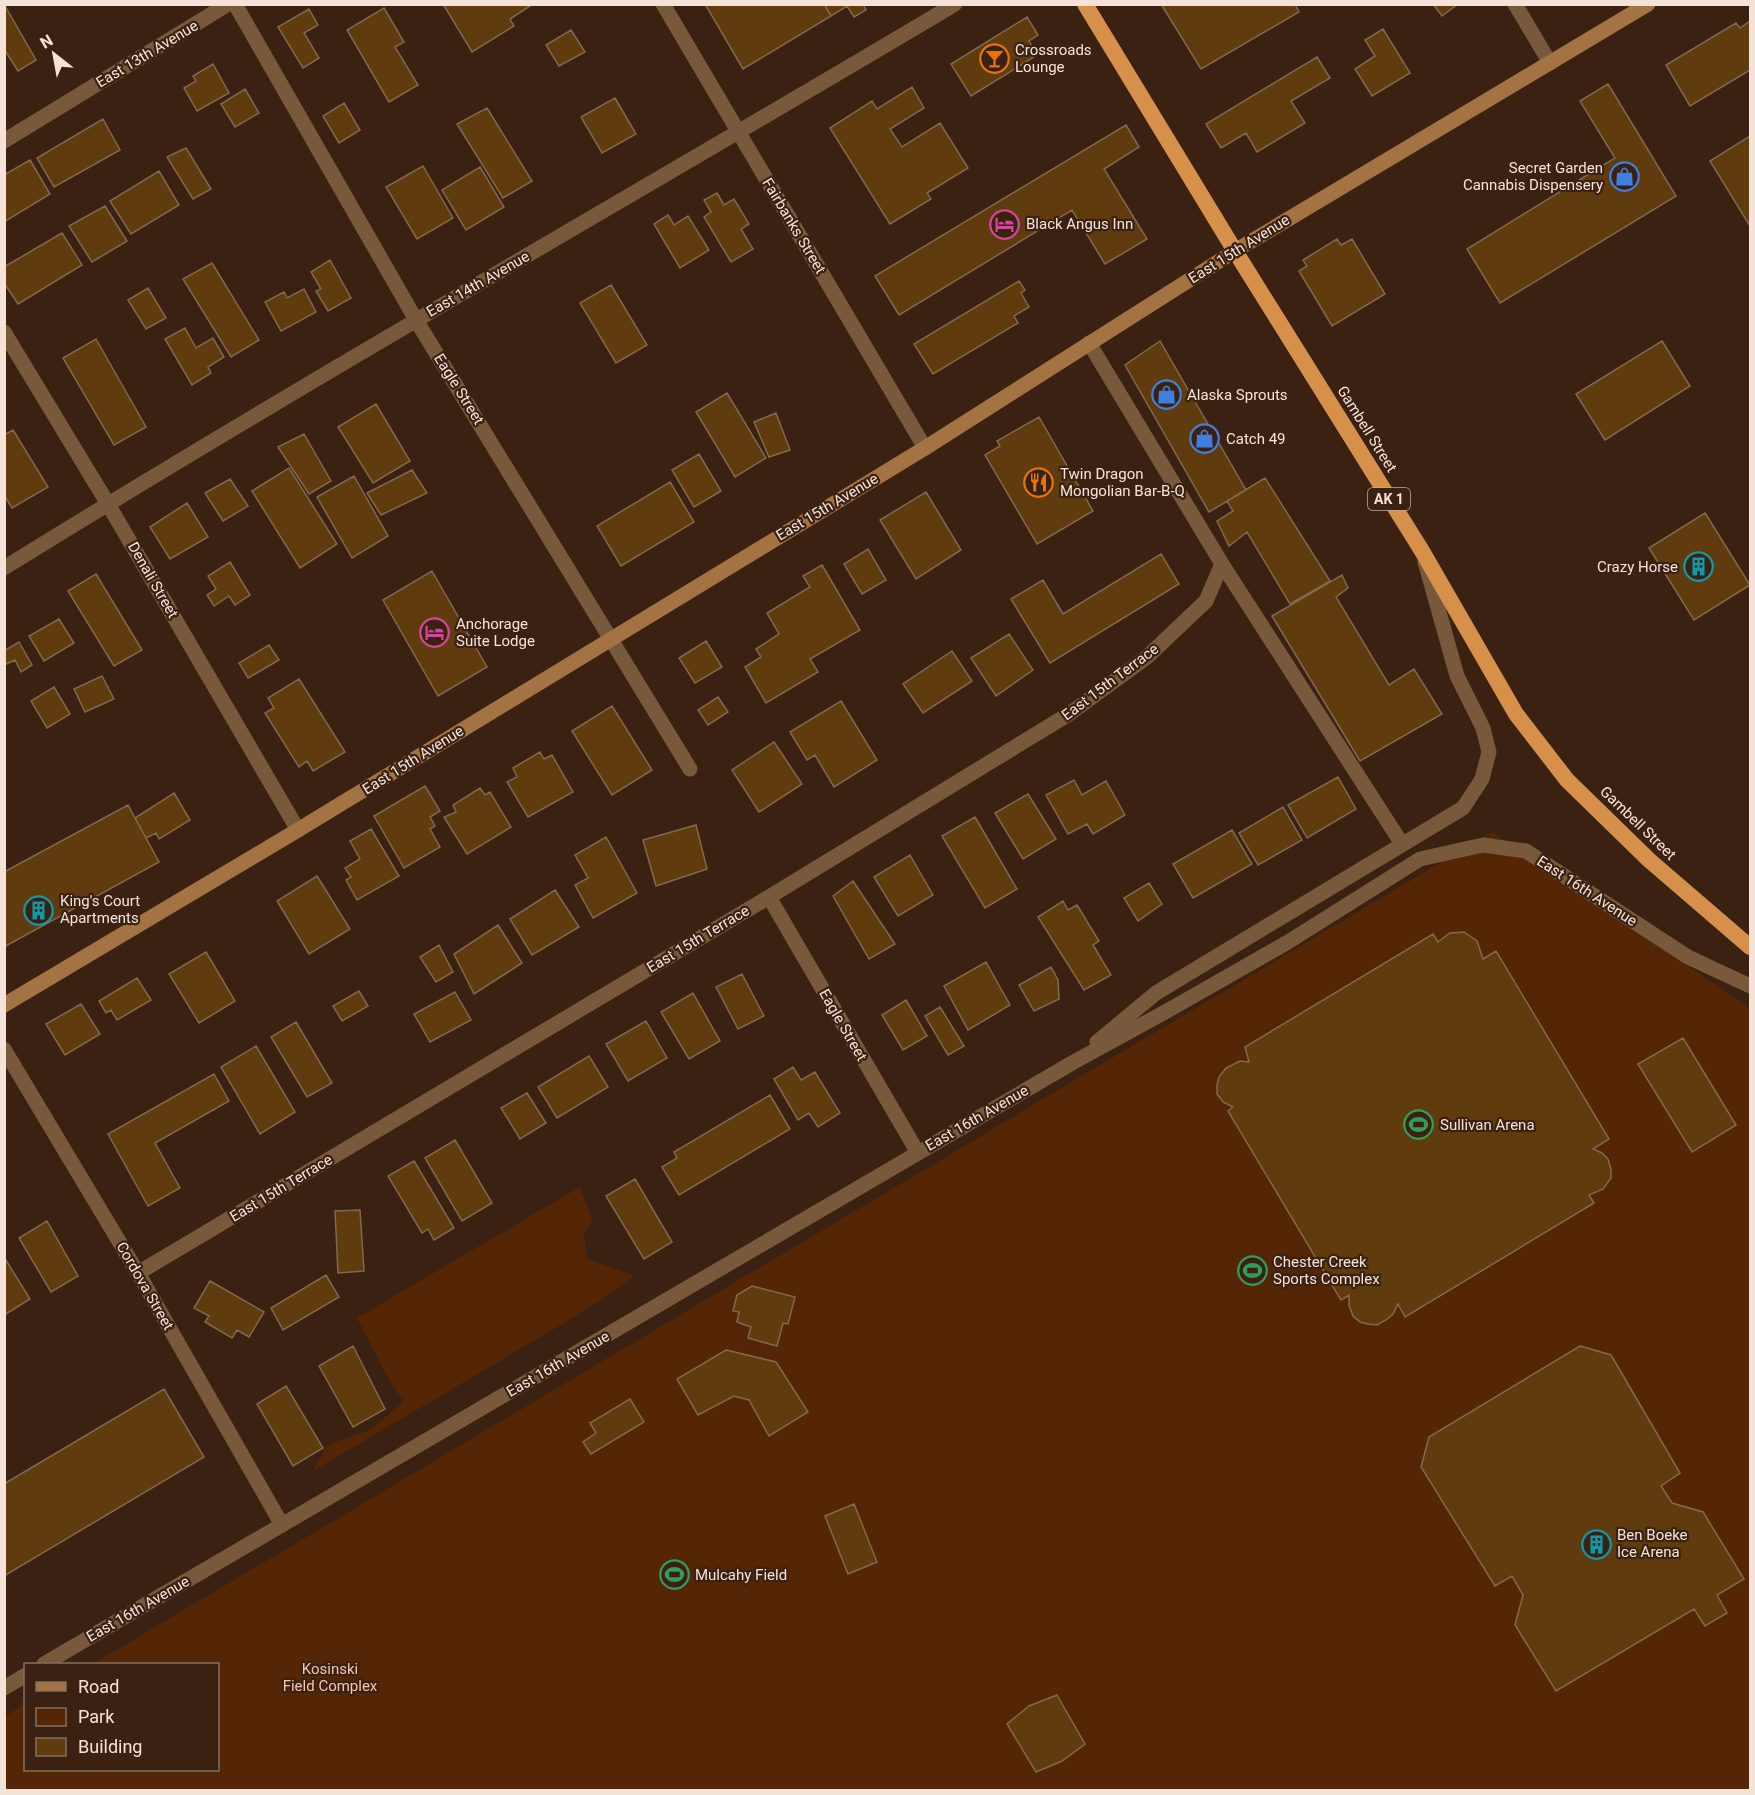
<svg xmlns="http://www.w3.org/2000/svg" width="1755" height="1795" viewBox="0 0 1755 1795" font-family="Roboto,sans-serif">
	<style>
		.green { fill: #552606 }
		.building { fill: #603b0d; stroke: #816950; stroke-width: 1.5 }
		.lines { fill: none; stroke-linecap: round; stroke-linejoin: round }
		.minor { stroke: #78593c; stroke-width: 15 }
		.tertiary { stroke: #78593c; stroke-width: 15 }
		.secondary { stroke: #a47344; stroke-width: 15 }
		.trunk { stroke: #d6904a; stroke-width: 16 }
		.labels { text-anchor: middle; stroke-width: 4.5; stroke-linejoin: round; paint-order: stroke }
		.shield { fill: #3b2112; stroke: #bda99e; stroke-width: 1.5 }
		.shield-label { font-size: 14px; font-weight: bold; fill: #f5e3da }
		.poi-label { font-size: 15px; fill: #f5e3da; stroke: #3b2112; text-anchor: start }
		.street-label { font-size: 15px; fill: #f5e3da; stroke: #3b2112 }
		.park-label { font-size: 15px; fill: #f4c5ac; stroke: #3b2112 }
	</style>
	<rect width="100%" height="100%" fill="#3b2112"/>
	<!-- green -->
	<path class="green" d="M1492 832 1750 1008V1790H5L4 1717 25 1704 26 1770H218V1664H93Z
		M580 1187 592 1220 584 1234 587 1259 635 1276 576 1316 313 1471 327 1445 369 1430 404 1402 388 1378 357 1318Z"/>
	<!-- building -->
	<path class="building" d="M4 4 36 60 18 71 4 49Z
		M443 4H533L510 19 514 26 472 52Z
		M705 4H824L831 16 743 69Z
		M824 4H863L866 10 854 17 847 6 831 16Z
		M1161 4H1295L1299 12 1201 69Z
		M1433 4H1458L1442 16Z
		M384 8 404 42 395 47 418 85 389 102 347 30Z
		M309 9 318 25 304 33 319 58 303 68 278 27Z
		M1027 17 1038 35 1029 41 1037 55 971 96 951 64Z
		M1750 21V70L1690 106 1666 65 1736 23 1740 28Z
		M1383 29 1410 73 1372 96 1355 69 1375 56 1365 40Z
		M571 30 585 52 559 66 546 45Z
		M1317 57 1330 78 1291 101 1305 123 1257 152 1246 133 1221 148 1206 124Z
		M213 64 229 93 197 111 184 88 196 81 193 76Z
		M1608 84 1676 196 1500 303 1467 249 1615 158 1580 101Z
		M912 87 924 108 890 129 902 147 940 123 968 168 927 193 931 199 890 224 830 128 872 101 877 109Z
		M245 89 259 113 235 127 221 104Z
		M615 98 636 134 602 153 581 117Z
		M344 103 360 130 339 143 323 116Z
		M487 108 532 181 503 198 457 124Z
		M103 119 120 150 54 187 37 158Z
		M1126 125 1139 147 1104 169 1147 239 1105 264 1072 210 899 315 875 276Z
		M1750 136V226L1710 161Z
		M186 148 211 189 193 199 167 157Z
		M30 160 50 194 4 222V175Z
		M423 166 453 218 417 239 386 187Z
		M480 167 504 207 466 230 442 190Z
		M159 171 179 205 131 234 110 201Z
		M717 193 724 205 734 199 749 224 741 229 753 249 731 262 704 217 711 212 704 200Z
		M105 206 127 241 92 262 69 226Z
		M668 215 674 225 688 216 709 250 680 268 654 224Z
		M62 233 82 265 18 304 4 283V267Z
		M1337 239 1341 245 1352 239 1385 294 1332 326 1299 271 1307 266 1303 260Z
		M330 260 351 298 328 311 316 291 321 289 311 272Z
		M212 263 259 340 231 357 183 279Z
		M1019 281 1025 290 1021 293 1029 307 1014 316 1018 323 933 374 914 344Z
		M611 285 647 345 616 363 580 303Z
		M148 288 166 318 146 329 128 300Z
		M304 289 316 312 281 331 265 302 284 292 287 298Z
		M185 328 196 348 213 338 224 357 208 367 211 373 192 385 165 339Z
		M96 339 146 427 114 445 63 358Z
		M1160 341 1246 490 1209 512 1125 365Z
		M1662 341 1690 386 1605 440 1576 394Z
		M727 393 766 458 735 477 696 412Z
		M376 404 410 461 373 483 338 427Z
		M776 413 790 450 769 457 754 422Z
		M1039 417 1093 511 1037 544 985 455 1000 446 997 441Z
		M13 430 48 487 12 508 4 495V435Z
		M304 434 331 481 309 494 278 447Z
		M699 454 721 491 694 507 672 470Z
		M289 468 337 544 300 568 252 491Z
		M412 470 427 493 381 515 367 493Z
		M354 476 388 536 352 558 317 497Z
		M1265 478 1330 581 1290 604 1247 532 1229 546 1217 521 1233 511 1227 501Z
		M230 479 248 506 223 521 205 493Z
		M670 482 694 522 621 566 597 526Z
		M926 492 961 550 916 579 880 520Z
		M187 503 208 537 170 559 150 527Z
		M1705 513 1750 585 1694 620 1649 548Z
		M868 549 886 580 862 594 844 564Z
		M1161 554 1179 584 1050 663 1011 599 1043 580 1063 614Z
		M230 562 250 595 235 605 229 596 214 606 207 595 216 589 208 576Z
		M822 565 860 630 810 659 818 672 766 703 745 667 761 657 756 649 779 634 767 613 810 587 803 576Z
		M432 571 487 667 438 696 383 600Z
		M96 574 142 650 114 666 68 591Z
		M1342 575 1348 588 1336 597 1389 685 1414 669 1442 714 1360 761 1272 616Z
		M59 619 74 643 44 661 29 636Z
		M1009 634 1033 670 996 696 971 658Z
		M706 641 722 667 695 683 679 658Z
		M19 642 32 665 21 672 15 660 4 665V651Z
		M269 645 279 660 248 678 239 663Z
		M952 651 972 681 923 713 903 684Z
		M102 676 114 699 85 712 74 689Z
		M299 679 345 752 313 771 307 761 299 767 265 713 274 708 268 698Z
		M54 687 70 714 47 728 31 701Z
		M718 697 728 712 708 725 698 710Z
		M841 701 877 760 834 787 815 755 807 760 790 732Z
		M612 706 652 770 612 795 572 731Z
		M774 742 802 784 759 812 732 770Z
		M540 752 544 759 552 755 573 792 528 817 507 782 517 777 513 768Z
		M1338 777 1356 809 1307 838 1288 805Z
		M1074 780 1082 795 1106 781 1125 815 1093 834 1087 824 1068 834 1046 795Z
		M425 786 440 811 430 817 435 826 430 829 440 847 404 868 374 816Z
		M480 788 485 795 490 792 511 827 467 854 444 817 456 812 453 805Z
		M174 793 190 820 159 839 156 833 146 838 135 818Z
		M1028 794 1056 839 1023 859 995 813Z
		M128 805 159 862 4 947V872Z
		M1283 807 1302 840 1258 865 1239 833Z
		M975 817 1017 889 985 908 942 836Z
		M696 825 707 869 656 886 643 840Z
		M371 829 399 876 357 900 346 880 351 877 345 868 360 859 350 841Z
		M1232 830 1252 864 1193 898 1173 864Z
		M606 837 637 893 593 918 575 885 588 878 575 855Z
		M910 855 933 895 898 916 874 877Z
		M317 876 350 929 309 954 277 901Z
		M853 881 895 944 869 959 833 896Z
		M1149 883 1162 904 1138 921 1124 898Z
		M555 890 579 927 532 955 510 919Z
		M1063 901 1068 910 1077 905 1099 941 1093 945 1111 975 1084 990 1038 917Z
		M498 925 522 963 474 994 454 954Z
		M1464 932 1477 941 1483 959 1496 951 1609 1139 1593 1149 1602 1153 1608 1159 1611 1169V1178L1603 1189 1589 1195 1594 1203 1405 1317 1398 1304 1393 1314 1386 1320 1377 1325 1368 1324 1360 1322 1353 1316 1349 1305V1295L1341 1300 1228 1111 1233 1107 1223 1102 1217 1094V1085L1219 1077 1226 1068 1240 1061 1249 1062 1245 1047 1433 934 1438 942 1450 933Z
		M439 945 453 972 436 982 420 957Z
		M206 952 235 1001 199 1023 169 974Z
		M986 962 1010 1005 968 1030 944 986Z
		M1051 967 1058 980 1059 999 1034 1011 1019 985Z
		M742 974 764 1016 738 1029 716 987Z
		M137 978 151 1000 117 1020 111 1010 106 1013 99 1001Z
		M359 991 368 1006 342 1021 333 1006Z
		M455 992 471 1020 430 1042 414 1014Z
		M693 993 720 1041 689 1059 661 1012Z
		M906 1000 927 1036 903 1050 882 1015Z
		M81 1004 100 1034 65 1055 46 1024Z
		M940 1007 964 1046 948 1055 925 1016Z
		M646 1021 667 1058 628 1081 606 1044Z
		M296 1022 332 1083 307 1097 271 1037Z
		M1683 1038 1736 1125 1692 1152 1638 1064Z
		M256 1046 295 1112 260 1134 221 1067Z
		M589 1056 608 1087 557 1118 538 1087Z
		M793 1067 801 1080 815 1072 840 1113 818 1127 809 1113 798 1120 774 1079Z
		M214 1074 229 1101 155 1143 180 1188 148 1206 108 1134Z
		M527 1093 546 1123 520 1139 501 1108Z
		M770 1095 790 1129 679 1195 662 1167 677 1158 674 1152Z
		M455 1140 492 1203 462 1221 425 1158Z
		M414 1161 454 1228 434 1240 428 1229 422 1233 388 1176Z
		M635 1179 672 1242 644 1259 606 1196Z
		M360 1210 364 1271 338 1273 335 1211Z
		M47 1221 78 1276 51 1292 19 1238Z
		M4 1257 30 1299 6 1314 4 1311Z
		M326 1275 339 1297 283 1330 271 1308Z
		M210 1281 264 1312 249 1337 237 1330 232 1338 205 1322 209 1316 194 1308Z
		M752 1286 795 1297 788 1324 783 1323 777 1346 748 1338 751 1327 737 1322 739 1312 733 1311 737 1295Z
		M353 1346 385 1409 353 1427 319 1366Z
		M1580 1346 1611 1355 1680 1473 1661 1486 1672 1503 1703 1512 1744 1579 1717 1595 1727 1613 1705 1626 1694 1609 1556 1691 1515 1625 1523 1595 1512 1576 1495 1586 1421 1467 1429 1437Z
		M726 1350 776 1362 808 1412 769 1436 749 1400 734 1396 698 1415 677 1379Z
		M286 1386 323 1448 293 1466 257 1404Z
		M164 1389 204 1457 4 1576V1484Z
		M630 1399 644 1422 591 1454 583 1442 596 1433 590 1423Z
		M854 1504 877 1562 848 1574 825 1516Z
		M1057 1695 1085 1744 1062 1761 1036 1772 1007 1724 1029 1706Z"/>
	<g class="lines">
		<!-- minor -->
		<path class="minor" d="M235 4 416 320 690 769
			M663 4 925 448
			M1515 4 1550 63
			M4 141 228 4
			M4 332 108 504 298 830
			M1089 343 1222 564 1402 844
			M4 568C317 374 638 193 955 4
			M769 897 918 1153
			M4 1049 138 1273 282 1525
			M138 1273 769 897 1069 714 1147 657 1206 601 1222 564"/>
		<!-- tertiary -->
		<path class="tertiary" d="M1097 1042 1156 993 1463 808 1482 779 1489 752 1483 728 1457 676 1425 562
			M44 1664 1072 1063 1167 1011 1288 942 1420 859 1483 845 1526 851 1688 957 1750 986
			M4 1688 26 1675"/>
		<!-- secondary -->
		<path class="secondary" d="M4 1005 298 830 925 448 1235 251 1648 4"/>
		<!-- trunk -->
		<path class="trunk" d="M1085 4 1235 251 1422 551 1516 714 1567 780 1649 860 1750 947"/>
	</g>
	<!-- icons -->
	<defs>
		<symbol id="bar-ring" viewBox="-11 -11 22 22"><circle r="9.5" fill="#3b2112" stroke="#e8710a" stroke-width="1.5"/><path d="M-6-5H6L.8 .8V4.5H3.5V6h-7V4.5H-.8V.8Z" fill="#e8710a"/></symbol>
		<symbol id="shop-ring" viewBox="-11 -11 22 22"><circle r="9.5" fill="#3b2112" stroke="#3f7fe0" stroke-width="1.5"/><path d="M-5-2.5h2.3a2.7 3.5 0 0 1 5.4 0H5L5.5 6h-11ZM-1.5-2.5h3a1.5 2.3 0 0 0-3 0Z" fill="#3f7fe0"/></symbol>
		<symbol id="hotel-ring" viewBox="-11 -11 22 22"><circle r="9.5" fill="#3b2112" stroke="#d1479c" stroke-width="1.5"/><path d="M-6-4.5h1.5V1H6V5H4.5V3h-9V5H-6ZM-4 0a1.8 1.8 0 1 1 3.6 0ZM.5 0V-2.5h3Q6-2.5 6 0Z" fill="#d1479c"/></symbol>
		<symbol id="restaurant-ring" viewBox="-11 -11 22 22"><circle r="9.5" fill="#3b2112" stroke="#e8710a" stroke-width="1.5"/><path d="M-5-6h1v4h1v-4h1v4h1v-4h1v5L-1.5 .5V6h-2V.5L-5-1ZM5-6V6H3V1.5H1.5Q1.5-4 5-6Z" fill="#e8710a"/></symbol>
		<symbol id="building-ring" viewBox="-11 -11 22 22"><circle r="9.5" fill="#3b2112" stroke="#0f9aa8" stroke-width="1.5"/><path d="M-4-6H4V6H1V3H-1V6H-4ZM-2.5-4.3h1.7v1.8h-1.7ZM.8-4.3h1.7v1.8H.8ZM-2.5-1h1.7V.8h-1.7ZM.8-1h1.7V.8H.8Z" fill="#0f9aa8"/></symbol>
		<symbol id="stadium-ring" viewBox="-11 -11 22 22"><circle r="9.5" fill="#3b2112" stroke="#2e9e5b" stroke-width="1.5"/><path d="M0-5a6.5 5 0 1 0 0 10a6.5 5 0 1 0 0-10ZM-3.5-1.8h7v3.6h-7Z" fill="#2e9e5b"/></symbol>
	</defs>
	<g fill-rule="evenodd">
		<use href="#bar-ring" x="978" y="42" width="33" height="33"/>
		<use href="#shop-ring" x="1608" y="160" width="33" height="33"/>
		<use href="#hotel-ring" x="988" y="208" width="33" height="33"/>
		<use href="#shop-ring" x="1150" y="378" width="33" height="33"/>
		<use href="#shop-ring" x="1188" y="422" width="33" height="33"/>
		<use href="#restaurant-ring" x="1022" y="466" width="33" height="33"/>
		<use href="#building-ring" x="1682" y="550" width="33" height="33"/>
		<use href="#hotel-ring" x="418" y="616" width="33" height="33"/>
		<use href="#building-ring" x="22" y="894" width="33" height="33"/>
		<use href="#stadium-ring" x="1402" y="1108" width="33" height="33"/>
		<use href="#stadium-ring" x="1236" y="1254" width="33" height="33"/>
		<use href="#building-ring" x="1580" y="1528" width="33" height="33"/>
		<use href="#stadium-ring" x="658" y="1558" width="33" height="33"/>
	</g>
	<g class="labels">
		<!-- shield labels -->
		<rect class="shield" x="1368" y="488" width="42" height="22" rx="4.5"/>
		<g class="shield-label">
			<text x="1389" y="504">AK 1</text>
		</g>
		<!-- poi labels -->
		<g class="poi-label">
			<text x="1015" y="55">Crossroads<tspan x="1015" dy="17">Lounge</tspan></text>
			<text x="1603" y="173" text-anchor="end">Secret Garden<tspan x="1603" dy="17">Cannabis Dispensery</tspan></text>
			<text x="1026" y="229">Black Angus Inn</text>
			<text x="1187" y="400">Alaska Sprouts</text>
			<text x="1226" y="444">Catch 49</text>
			<text x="1060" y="479">Twin Dragon<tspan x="1060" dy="17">Mongolian Bar-B-Q</tspan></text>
			<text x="1678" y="572" text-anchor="end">Crazy Horse</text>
			<text x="456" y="629">Anchorage<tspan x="456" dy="17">Suite Lodge</tspan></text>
			<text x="60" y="906">King's Court<tspan x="60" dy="17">Apartments</tspan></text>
			<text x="1440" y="1130">Sullivan Arena</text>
			<text x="1273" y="1267">Chester Creek<tspan x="1273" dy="17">Sports Complex</tspan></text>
			<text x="1617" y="1540">Ben Boeke<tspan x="1617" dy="17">Ice Arena</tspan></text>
			<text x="695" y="1580">Mulcahy Field</text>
		</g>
		<!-- street labels -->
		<g class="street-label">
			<text transform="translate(147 54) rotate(-31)" y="5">East 13th Avenue</text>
			<text transform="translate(794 226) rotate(59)" y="5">Fairbanks Street</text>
			<text transform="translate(1239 249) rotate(-32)" y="5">East 15th Avenue</text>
			<text transform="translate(478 284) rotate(-30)" y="5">East 14th Avenue</text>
			<text transform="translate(459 389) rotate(58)" y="5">Eagle Street</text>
			<text transform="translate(1367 429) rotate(58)" y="5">Gambell Street</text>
			<text transform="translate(827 507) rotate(-31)" y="5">East 15th Avenue</text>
			<text transform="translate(153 580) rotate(60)" y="5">Denali Street</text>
			<text transform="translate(1110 682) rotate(-37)" y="5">East 15th Terrace</text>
			<text transform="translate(413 760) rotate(-32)" y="5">East 15th Avenue</text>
			<text transform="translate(1638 823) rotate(44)" y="5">Gambell Street</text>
			<text transform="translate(1587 891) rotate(33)" y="5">East 16th Avenue</text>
			<text transform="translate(698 939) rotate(-31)" y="5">East 15th Terrace</text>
			<text transform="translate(843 1025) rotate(60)" y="5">Eagle Street</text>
			<text transform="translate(977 1118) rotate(-30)" y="5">East 16th Avenue</text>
			<text transform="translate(281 1188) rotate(-31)" y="5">East 15th Terrace</text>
			<text transform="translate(145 1286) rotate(60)" y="5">Cordova Street</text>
			<text transform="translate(558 1364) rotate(-30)" y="5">East 16th Avenue</text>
			<text transform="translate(138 1609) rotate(-30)" y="5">East 16th Avenue</text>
		</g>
		<!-- park labels -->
		<g class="park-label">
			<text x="330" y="1674">Kosinski<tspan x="330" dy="17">Field Complex</tspan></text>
		</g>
	</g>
	<!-- border -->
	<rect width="1755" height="1795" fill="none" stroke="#f5e3da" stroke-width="12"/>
	<!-- legend -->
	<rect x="24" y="1663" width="195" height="108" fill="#3b2112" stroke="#856f62" stroke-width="1.5"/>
	<rect x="36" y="1682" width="30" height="9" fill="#a47344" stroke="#856f62" stroke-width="1.5"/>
	<text x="78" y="1693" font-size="18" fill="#f5e3da">Road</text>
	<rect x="36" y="1708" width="30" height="18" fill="#552606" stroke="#856f62" stroke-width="1.5"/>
	<text x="78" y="1723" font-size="18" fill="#f5e3da">Park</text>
	<rect x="36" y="1738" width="30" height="18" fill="#603b0d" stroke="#856f62" stroke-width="1.5"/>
	<text x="78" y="1753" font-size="18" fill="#f5e3da">Building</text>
	<!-- north arrow -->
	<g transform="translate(54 54) rotate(329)" stroke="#3b2112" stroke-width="4.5" paint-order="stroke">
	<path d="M0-4.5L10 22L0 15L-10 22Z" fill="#f5e3da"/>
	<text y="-9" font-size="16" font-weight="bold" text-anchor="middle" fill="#f5e3da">N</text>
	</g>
</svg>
